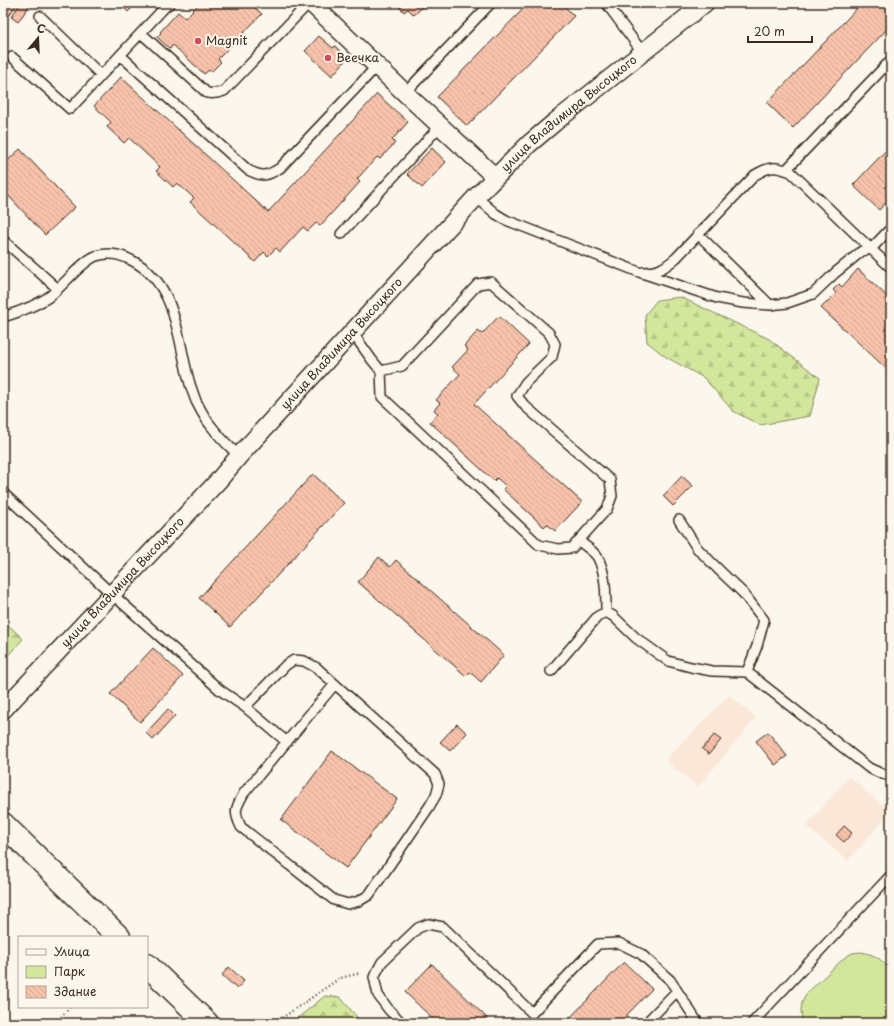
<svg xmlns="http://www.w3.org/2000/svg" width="894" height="1026" viewBox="0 0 894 1026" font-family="'Playpen Sans',sans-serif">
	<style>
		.built { fill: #fae7d8 }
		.green { fill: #d2e79c; stroke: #86885d }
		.forest { fill: url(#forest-firs); stroke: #86885d }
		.building { fill: url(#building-back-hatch); stroke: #3b2a1e }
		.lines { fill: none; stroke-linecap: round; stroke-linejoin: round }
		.lane-casing { stroke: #3b2a1e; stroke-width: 12 }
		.street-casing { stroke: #3b2a1e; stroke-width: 20 }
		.secondary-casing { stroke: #3b2a1e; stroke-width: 25 }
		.path { stroke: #3b2a1e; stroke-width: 2.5; stroke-dasharray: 1 3; stroke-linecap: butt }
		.lane { stroke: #fbf7ec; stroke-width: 9 }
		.street { stroke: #fbf7ec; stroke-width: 17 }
		.secondary { stroke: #fbf7ec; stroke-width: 22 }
		.poi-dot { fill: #d1495b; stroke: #fbf7ec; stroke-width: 1.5 }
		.labels { text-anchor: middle; stroke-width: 4; stroke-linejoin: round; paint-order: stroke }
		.poi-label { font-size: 12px; fill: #3b2a1e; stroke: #fbf7ec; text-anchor: start }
		.street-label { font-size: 12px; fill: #3b2a1e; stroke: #fbf7ec }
	</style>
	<defs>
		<pattern id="forest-firs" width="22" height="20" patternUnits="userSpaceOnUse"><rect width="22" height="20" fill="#d2e79c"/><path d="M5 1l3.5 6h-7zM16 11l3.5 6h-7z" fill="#b5c686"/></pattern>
		<pattern id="building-back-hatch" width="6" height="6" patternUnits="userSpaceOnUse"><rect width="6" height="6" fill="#f8c2ab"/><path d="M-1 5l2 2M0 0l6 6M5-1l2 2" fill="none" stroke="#d6a793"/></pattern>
	</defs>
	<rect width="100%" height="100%" fill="#fbf7ec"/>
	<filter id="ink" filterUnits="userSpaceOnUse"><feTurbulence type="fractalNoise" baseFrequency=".025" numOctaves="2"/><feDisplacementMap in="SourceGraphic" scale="8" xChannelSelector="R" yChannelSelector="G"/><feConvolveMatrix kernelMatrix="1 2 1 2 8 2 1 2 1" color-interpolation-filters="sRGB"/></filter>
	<g filter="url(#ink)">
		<!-- built -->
		<path class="built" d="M729 695 756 718 698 787 665 760Z
			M849 776 890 812 848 861 806 826Z"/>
		<!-- green -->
		<path class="green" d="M861 952C877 955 880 959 891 970V1023H804L802 1020 801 1011 802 1002 807 993 844 958 852 953Z"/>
		<!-- forest -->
		<path class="forest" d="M680 297 769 339 820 378 810 416 760 425 733 411 704 378 666 357 647 342 645 315 657 300Z
			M3 620 23 639 3 661Z
			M325 996 340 997 362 1023H296L295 1020Z"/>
		<!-- building -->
		<path class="building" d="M4 3H18L9 15 3 10Z
			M21 3H25L29 6 18 22 11 17Z
			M119 3H135L136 4 128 12Z
			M200 3H250L262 14 218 59 221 62 211 72 209 70 204 74 173 45 170 49 157 37 161 33 160 32 178 12 185 18Z
			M396 3H427L414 15 408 9 404 12Z
			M529 3H561L574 16 467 126 437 97Z
			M862 3H890L891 25 793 128 767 103Z
			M319 36 333 48 335 46 341 52 339 55 345 61 332 76 305 51Z
			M121 77 268 212 377 94 408 122 392 140 395 143 380 159 377 157 357 179 360 182 320 226 316 223 308 231 303 227 280 252 276 248 268 256 264 252 255 262 190 202 194 198 177 183 173 187 156 171 160 167 129 138 124 143 107 127 111 122 94 106Z
			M891 145V197L879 210 853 185Z
			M432 148 446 162 422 188 407 174Z
			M20 149 75 207 45 235 3 190V165Z
			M858 269 891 300V373L821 308 836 293 833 290 839 284 842 287Z
			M499 316 529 344 474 404 582 502 555 531 547 524 544 527 503 489 506 486 497 478 494 481 430 422 438 413 434 410 440 403 436 400 460 374 452 367 468 350 464 346 478 331 482 334Z
			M313 474 344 503 230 627 199 598Z
			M682 476 693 486 673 506 663 496Z
			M379 557 390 567 396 560 504 655 481 682 470 672 466 676 358 582Z
			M153 648 183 676 140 722 110 694Z
			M168 709 175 716 153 740 146 733Z
			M457 724 467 733 450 751 440 742Z
			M768 732 787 756 775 765 756 741Z
			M714 735 721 740 709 754 702 749Z
			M332 751 397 799 346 868 281 820Z
			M844 826 852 833 844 842 836 835Z
			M624 962 652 989 619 1023H565Z
			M432 964 492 1023H437L405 992Z
			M229 967 244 981 237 989 222 975Z"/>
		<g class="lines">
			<defs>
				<path id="lane" d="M606 3 643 53
					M40 16 101 75
					M141 33 207 93C214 94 218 94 224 91L309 3
					M120 55 248 170C262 177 266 177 280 168L377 66
					M12 57 70 109 165 7 170 3
					M405 93 491 3
					M786 170 891 60
					M476 197 496 214 506 220 639 272 717 298 743 303 770 305 787 303 813 294 835 273 862 251 871 249 891 268
					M341 234 440 126
					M698 234 770 305
					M3 240 58 289
					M643 272C659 272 664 268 676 258L755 175C770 166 775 166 791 172L871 249 891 228
					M3 317C19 312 36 306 50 296 63 286 82 261 96 256 108 252 120 254 131 260 178 283 177 340 190 384 192 390 194 396 196 401 200 409 206 420 212 427 220 438 230 447 239 456
					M352 332 372 360 381 371 382 397 539 545 558 549 572 548 607 509 612 496 610 480 525 406 517 396 526 382 552 357 555 344 549 333 491 282 478 284 402 366 381 371
					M3 493 112 594 220 690 245 707 287 742
					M679 520 697 548 719 570 743 593 764 620 757 646 747 672
					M579 541C584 545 595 552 598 558 606 574 606 594 606 612
					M551 671 598 616 606 612 613 616 636 638 668 661 691 667 712 671 747 672 869 768 882 774 891 776
					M245 707 286 665 294 660 304 661 317 668 435 774 439 784 436 795 429 807 369 895 359 901 348 904 334 900 241 827C233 810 236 808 244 793L335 684
					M402 1023 389 1010 378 995 374 977 382 962 418 928 428 924 443 927 532 1013 598 944 619 943 641 954 670 980 698 1023
					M646 1023 677 991
					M752 1023 891 875"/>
				<g id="street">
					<path d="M311 3 405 93 495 177"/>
					<path id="s1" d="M3 710 218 481 239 456 476 197 529 144 555 122 705 3"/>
				</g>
				<path id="secondary" d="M3 824 119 937
					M147 965 207 1023"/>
			</defs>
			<!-- lane casing -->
			<use href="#lane" class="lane-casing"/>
			<!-- street casing -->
			<use href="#street" class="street-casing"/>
			<!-- secondary casing -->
			<use href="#secondary" class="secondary-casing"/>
			<!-- path -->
			<path class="path" d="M56 1023 70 1007
				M271 1023 282 1018 340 978 361 973"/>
			<!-- lane -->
			<use href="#lane" class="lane"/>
			<!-- street -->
			<use href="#street" class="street"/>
			<!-- secondary -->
			<use href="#secondary" class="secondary"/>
		</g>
	</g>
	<!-- markers -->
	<g class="poi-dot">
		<circle cx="198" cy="41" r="4"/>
		<circle cx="328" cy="58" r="4"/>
	</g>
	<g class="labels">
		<!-- poi labels -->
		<g class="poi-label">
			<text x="206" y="45">Magnit</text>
			<text x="336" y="62">Веечка</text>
		</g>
		<!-- street labels -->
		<g class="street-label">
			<text dy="4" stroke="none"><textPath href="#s1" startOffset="823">улица Владимира Высоцкого</textPath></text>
			<text dy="4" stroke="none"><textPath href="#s1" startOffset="499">улица Владимира Высоцкого</textPath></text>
			<text dy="4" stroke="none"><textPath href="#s1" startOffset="175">улица Владимира Высоцкого</textPath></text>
		</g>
	</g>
	<!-- margin -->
	<rect width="894" height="1026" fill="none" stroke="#fbf7ec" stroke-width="16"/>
	<rect x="8" y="8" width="878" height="1010" fill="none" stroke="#3b2a1e" stroke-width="1.5" filter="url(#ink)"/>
	<!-- legend -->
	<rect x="18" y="936" width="130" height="72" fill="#fbf7ec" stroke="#aea59a"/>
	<rect x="26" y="949" width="20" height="6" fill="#fbf7ec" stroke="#aea59a"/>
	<text x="54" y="956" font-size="12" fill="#3b2a1e">Улица</text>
	<rect x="26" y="966" width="20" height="12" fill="#d2e79c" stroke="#aea59a"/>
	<text x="54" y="976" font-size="12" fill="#3b2a1e">Парк</text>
	<rect x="26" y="986" width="20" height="12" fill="url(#building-back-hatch)" stroke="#aea59a"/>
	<text x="54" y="996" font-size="12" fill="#3b2a1e">Здание</text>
	<!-- north arrow -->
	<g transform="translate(38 38) rotate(19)" stroke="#fbf7ec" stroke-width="3" paint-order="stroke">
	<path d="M0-3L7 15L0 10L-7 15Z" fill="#3b2a1e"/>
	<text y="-6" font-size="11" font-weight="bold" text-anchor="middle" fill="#3b2a1e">С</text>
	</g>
	<!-- scale -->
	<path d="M748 36v6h64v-6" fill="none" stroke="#3b2a1e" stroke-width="2"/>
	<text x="754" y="36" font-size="12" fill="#3b2a1e" stroke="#fbf7ec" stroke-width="3" paint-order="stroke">20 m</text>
</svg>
